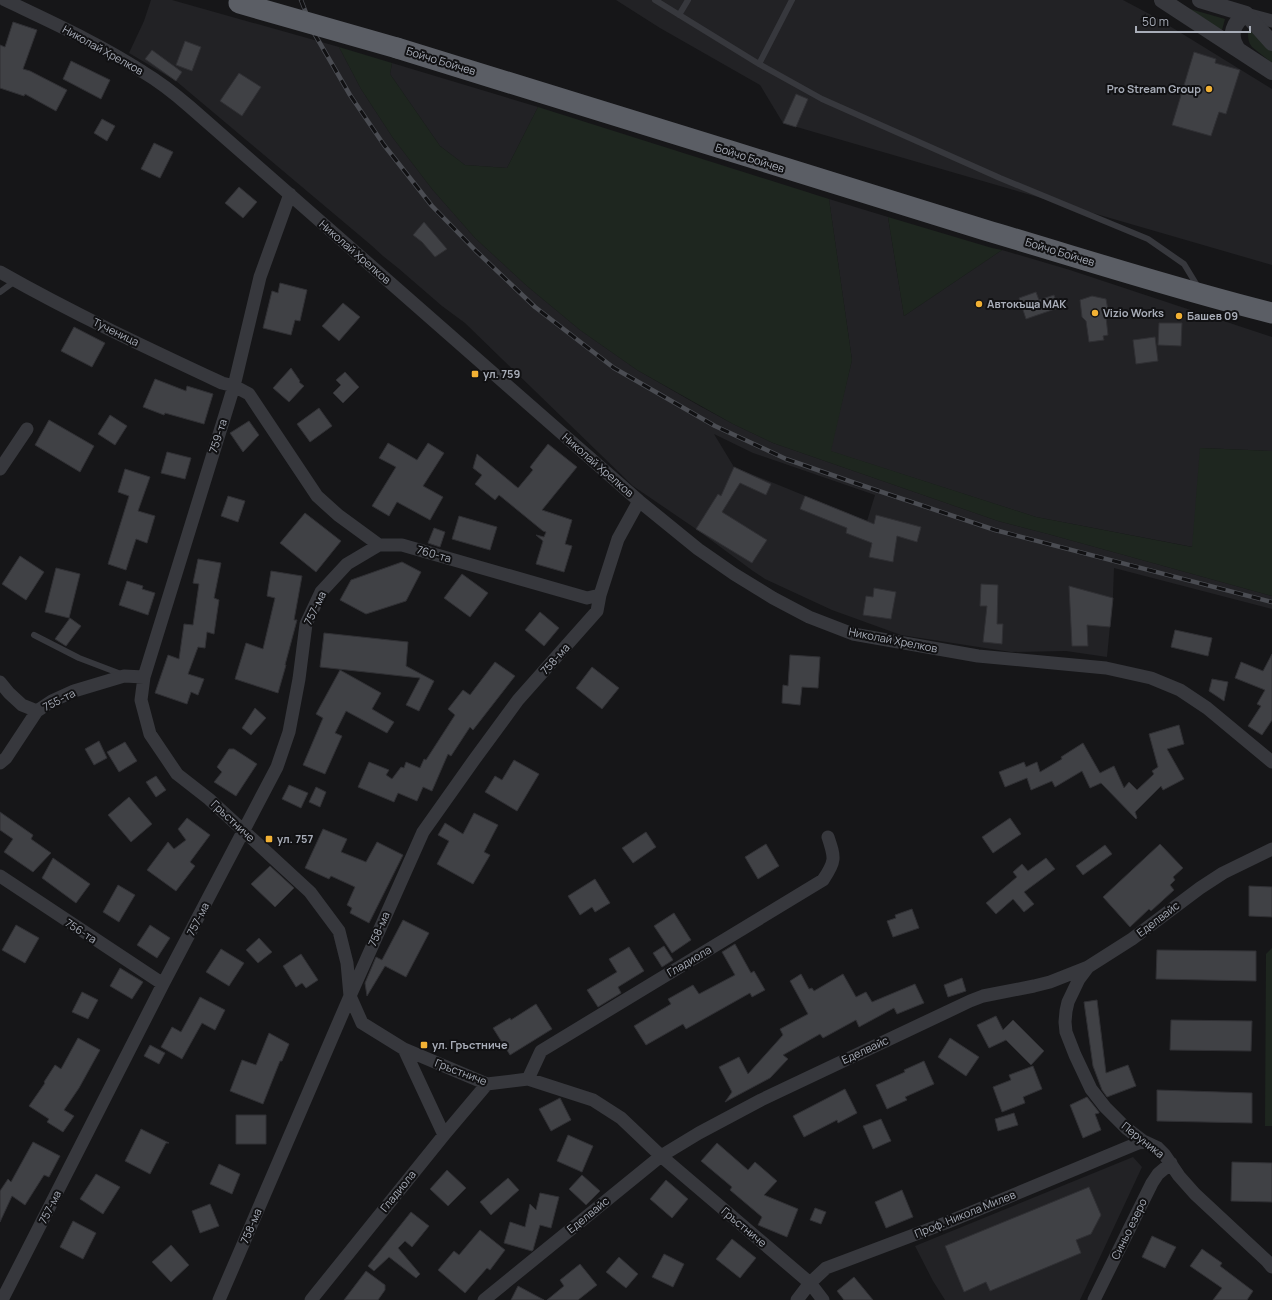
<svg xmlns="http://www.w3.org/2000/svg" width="1272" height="1300" viewBox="0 0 1272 1300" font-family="Manrope,sans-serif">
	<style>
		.built { fill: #222225; fill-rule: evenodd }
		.green { fill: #1e261f }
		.building { fill: #404145; stroke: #303034 }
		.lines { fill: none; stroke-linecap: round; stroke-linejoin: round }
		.service { stroke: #37383d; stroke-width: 6 }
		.minor { stroke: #37383d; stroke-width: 13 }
		.tertiary { stroke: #37383d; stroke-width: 16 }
		.trunk { stroke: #5b5e65; stroke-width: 21 }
		.rail-casing { stroke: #4a4c52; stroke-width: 4.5 }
		.rail { stroke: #111113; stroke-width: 3; stroke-dasharray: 9; stroke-linecap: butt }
		.trunk-bridge { stroke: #5b5e65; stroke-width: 21 }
		.poi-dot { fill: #f2b134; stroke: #111113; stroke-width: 1.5 }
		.labels { text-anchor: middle; stroke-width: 4; stroke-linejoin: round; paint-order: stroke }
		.street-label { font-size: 11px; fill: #a8adb8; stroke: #111113 }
		.poi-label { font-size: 11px; font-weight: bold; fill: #a8adb8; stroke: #111113; text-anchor: start }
	</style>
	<rect width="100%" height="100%" fill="#161618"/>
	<!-- built -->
	<path class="built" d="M151 0H172L339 47 361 89 393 138 432 189 475 238 527 286 580 330 637 370 698 405 733 424 773 443 998 521 1048 534 1272 596V609L1114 568 1113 595 1107 657 1066 651 1011 652 901 635 832 610 765 579 753 571 696 529 633 486 465 323 442 306 398 268 383 256 371 245 176 81 129 53 144 21ZM714 434 753 453 875 495 867 521 734 467Z
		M616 0H1123L1155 17 1272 89V265L783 123 760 85 660 28Z
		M392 63 538 107 507 168 465 165 440 146 390 74Z
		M829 199 888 217 904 316 1002 250 1070 270 1272 337V451L1201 448 1193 547 1036 517 830 451 852 360Z
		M1133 1157 1142 1167 1080 1300H945L933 1281 915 1246Z"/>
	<!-- green -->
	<path class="green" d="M1183 7 1225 19 1222 30Z
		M1250 30 1272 51V63L1252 47C1248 42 1248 37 1248 31Z
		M339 47 392 63 390 74 440 146 465 165 507 168 538 107 829 199 852 360 831 451 1036 517 1192 547 1200 448 1272 451V596L1048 534 998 521 773 443 733 424 637 370 580 330 527 286 475 238 432 189 393 138 361 89Z
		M888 217 992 248 1002 250 904 316Z
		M1272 948V1126H1265L1266 954Z"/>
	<!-- building -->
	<path class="building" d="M13 22 37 30 23 69 30 71 67 90 56 111 25 94 24 96 0 88V45L5 47Z
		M185 41 201 47 192 71 176 65Z
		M152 50 182 72 176 81 145 59Z
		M1194 52 1216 59 1215 63 1240 70 1226 114 1219 112 1211 136 1172 125Z
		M71 61 110 80 101 99 63 79Z
		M239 73 261 87 242 116 220 101Z
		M796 94 808 99 796 127 783 123Z
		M102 119 115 126 107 141 94 133Z
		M154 143 173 152 160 178 141 169Z
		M239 187 257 202 243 218 225 203Z
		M424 222 447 249 435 257 422 242 413 235Z
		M280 283 307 290 300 321 295 320 291 335 263 328 272 291 278 293Z
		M1036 292 1039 300 1054 295 1058 308 1026 319 1019 298Z
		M1092 296 1106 299 1109 316 1106 317 1108 335 1103 336 1104 340 1089 342 1086 321 1082 317 1080 300Z
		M343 303 360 317 339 341 322 326Z
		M1159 323H1182L1181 346 1158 345Z
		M74 327 105 343 92 367 61 351Z
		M1155 337 1158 361 1136 364 1133 340Z
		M291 368 300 381 299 382 304 386 289 402 273 388Z
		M345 372 359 387 343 403 333 393 341 385 336 380Z
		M155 379 186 391 187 386 213 394 204 424 165 413 164 415 143 407Z
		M319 408 332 426 310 442 297 424Z
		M110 415 127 426 115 445 98 434Z
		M49 420 94 446 80 472 35 445Z
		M249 421 259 435 243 452 230 433Z
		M388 443 417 460 428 443 444 453 423 486 443 497 430 520 397 502 389 516 372 506 396 467 379 458Z
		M548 444 577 467 542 510 572 520 565 544 572 546 564 572 536 564 543 541 536 535 544 537 546 532 543 531 499 495 495 500 475 484 482 475 473 468 477 454 518 488 533 470 530 467Z
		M167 452 191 458 185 479 161 473Z
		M734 467 771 484 766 495 740 483 722 512 767 540 752 563 696 529 718 494 721 496Z
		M125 469 150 477 138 511 155 516 147 543 136 539 126 570 108 564 129 496 118 492Z
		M228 496 245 501 238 522 221 516Z
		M805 496 874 524 876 515 921 527 917 542 897 536 893 562 869 557 872 543 846 533 847 528 800 509Z
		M305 513 341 541 316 572 280 543Z
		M459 516 497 527 490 550 452 539Z
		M434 528 445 532 440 547 428 543Z
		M20 556 44 572 26 600 2 584Z
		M198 559 221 563 214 598 219 600 214 634 207 632 205 648 198 647 188 674 204 679 198 695 191 692 187 704 155 693 168 655 179 659 184 624 193 625 199 584 193 583Z
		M402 562 421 572 406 601 366 614 340 600 351 580Z
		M56 568 80 574 69 618 45 612Z
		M271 571 302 576 294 620H297L285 665H286L278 693 235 679 246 643 263 649 275 598 267 596Z
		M462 574 488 593 470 617 444 598Z
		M127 581 143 586 142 589 155 593 148 615 119 605Z
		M981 584 998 585 997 624H1003L1002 644 983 642 987 606H980Z
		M1069 586 1113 598 1110 627 1087 625 1088 646H1072Z
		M874 588 896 592 891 619 863 615 866 596 873 597Z
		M540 612 559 628 544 646 525 630Z
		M70 618 81 626 66 646 55 639Z
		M1175 630 1212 638 1208 656 1171 647Z
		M324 633 408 642 406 666 434 681 419 711 406 705 420 678 320 667Z
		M1272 654V720L1262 735 1248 726 1261 706 1257 704 1265 690 1235 678 1241 662 1263 671Z
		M790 655 820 657 818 688 802 687 800 705 782 703 783 685 788 686Z
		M495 662 515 676 473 730 470 727 451 756 448 754 432 791 423 787 417 801 398 793 394 802 358 787 369 762 389 770 386 775 392 779 401 767 404 768 406 762 420 768 424 759 426 760 455 715 448 709 463 690 470 695Z
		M592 667 619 688 602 709 576 688Z
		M340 670 381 693 372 709 394 722 387 733 346 711 335 733 342 736 325 774 303 765 323 718 316 714Z
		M1212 679 1228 682 1224 701 1209 691Z
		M255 708 266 718 251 735 242 728Z
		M1179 725 1184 744 1167 749 1184 779 1163 790 1161 786 1135 812 1137 818 1136 819 1101 783 1090 788 1082 771 1055 787 1052 781 1031 790 1027 778 1005 787 999 772 1024 762 1026 767 1037 762 1040 772 1062 759 1061 757 1083 743 1100 773 1114 766 1124 788 1129 782 1137 790 1154 774 1152 771 1158 767 1149 734Z
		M99 741 107 758 94 765 85 749Z
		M125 742 137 761 119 772 107 752Z
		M229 749H234L257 764 236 796 214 782 222 772 217 767Z
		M514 760 539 774 517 811 485 792 495 776 502 780Z
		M156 776 166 790 156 797 146 782Z
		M289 785 308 793 301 808 282 799Z
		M316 787 326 792 320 807 309 802Z
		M129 797 152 824 131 842 108 815Z
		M0 812 33 835 31 839 51 853 33 872 4 852 13 839 0 830Z
		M474 813 498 825 484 852 490 855 473 884 437 864 449 841 438 835 445 823 463 834Z
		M187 818 210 835 190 862 195 866 176 891 147 870 168 842 174 849 186 840 178 829Z
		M1010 818 1021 834 993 853 982 837Z
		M323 829 347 839 341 852 366 862 377 842 403 855 369 923 350 913 352 908 347 905 355 887 331 876 329 879 305 868Z
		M646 832 656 847 633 863 622 848Z
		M766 844 779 866 758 879 745 857Z
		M1160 844 1183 868 1173 877 1175 880 1170 885 1174 890 1151 911 1149 909 1130 927 1103 897Z
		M1105 845 1112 854 1083 875 1076 866Z
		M53 858 90 884 76 903 42 878Z
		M1046 858 1055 869 1024 892 1034 904 1024 912 1013 899 996 914 986 903 1017 877 1013 872 1022 864 1028 871Z
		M270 866 294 888 275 907 251 884Z
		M595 879 610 903 595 912 592 907 580 915 568 896Z
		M118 885 135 895 119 922 103 912Z
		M1249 886 1272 887V917L1249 916Z
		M912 909 919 928 893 937 887 921 896 918 895 915Z
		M674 913 691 940 672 953 654 926Z
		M403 920 429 933 406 977 385 966 367 996 365 983 376 957 382 960Z
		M16 925 39 938 25 963 2 950Z
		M150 925 170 938 157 958 137 945Z
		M259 938 272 952 258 963 246 950Z
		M735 944 751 973 754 971 765 990 752 997 750 993 686 1029 683 1024 646 1045 634 1026 671 1004 668 999 693 985 699 994 735 975 722 952Z
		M664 946 673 960 662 967 653 953Z
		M629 947 644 971 618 987 621 993 598 1007 587 990 617 972 609 959Z
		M221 949 244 963 229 986 206 972Z
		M1157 950 1256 951V981L1156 979Z
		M301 954 318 980 306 988 302 983 296 987 283 966Z
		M120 968 143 982 132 999 110 986Z
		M801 974 809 989 812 988 814 991 843 974 856 997 866 992 872 1002 915 984 924 1003 897 1014 894 1008 859 1027 856 1020 823 1038 820 1034 783 1055 788 1059 770 1078 725 1102 732 1092 719 1067 739 1057 748 1074 783 1035 780 1029 808 1014 790 981Z
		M962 978 966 991 948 997 944 985Z
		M82 992 98 1000 88 1019 72 1012Z
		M200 997 225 1010 215 1030 202 1023 182 1059 161 1047 172 1027 181 1032Z
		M1097 1000 1106 1073 1128 1065 1136 1086 1107 1097 1102 1090 1093 1066 1084 1002Z
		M536 1004 552 1029 510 1055 493 1028 510 1018 511 1020Z
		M996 1016 1003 1030 1013 1020 1044 1051 1031 1065 1006 1040 989 1048 977 1025Z
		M1171 1020 1252 1021 1251 1051 1170 1050Z
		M269 1033 289 1044 282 1061H280L263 1104 230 1091 242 1060 256 1065Z
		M78 1038 100 1050 79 1088 64 1110 74 1116 63 1132 47 1122 49 1119 29 1106 45 1083 44 1082 55 1065 61 1069Z
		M950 1038 979 1057 966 1076 938 1057Z
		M150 1045 165 1053 159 1064 144 1056Z
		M924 1061 934 1084 905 1097 907 1100 887 1109 876 1085 905 1072 904 1070Z
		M1033 1066 1042 1089 1023 1097 1025 1103 1002 1112 993 1087 1011 1080 1009 1075Z
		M845 1089 857 1113 838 1123 837 1120 804 1137 793 1116Z
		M1157 1090 1252 1093V1123L1157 1121Z
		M1087 1097 1099 1112V1113L1095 1114 1101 1130 1083 1138 1070 1105Z
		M560 1098 571 1120 551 1131 539 1109Z
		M1014 1113 1018 1125 998 1131 995 1119Z
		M236 1115H266V1144H236Z
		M881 1119 891 1141 873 1149 863 1126Z
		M141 1129 169 1143H166L150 1174 125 1161Z
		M568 1135 593 1146 582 1172 557 1161Z
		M33 1142 60 1156 49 1177 44 1175 25 1205 12 1196 0 1222V1191L8 1179 11 1182Z
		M717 1143 748 1170 755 1162 777 1181 764 1195 798 1209 787 1237 758 1225 762 1217 730 1190 732 1187 701 1161Z
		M1232 1162 1272 1163V1202L1231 1201Z
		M219 1164 240 1174 232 1194 210 1184Z
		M447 1170 466 1188 448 1206 430 1189Z
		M96 1174 120 1187 103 1214 80 1199Z
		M582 1175 600 1191 586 1205 569 1189Z
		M508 1178 519 1190 491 1215 480 1202Z
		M666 1180 688 1199 672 1218 650 1199Z
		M1089 1187 1101 1215 1091 1234 1076 1240 1081 1253 990 1291 986 1282 964 1292 945 1246Z
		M902 1190 913 1217 886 1228 875 1202Z
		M540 1193 559 1197 551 1228 540 1225 533 1250 532 1251 504 1243 510 1222 525 1227 530 1204 536 1210Z
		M210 1204 219 1226 200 1233 192 1211Z
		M815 1208 826 1212 821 1224 810 1220Z
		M411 1212 429 1226 412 1247 405 1241 398 1248 420 1274 416 1278 389 1257 374 1271 368 1266Z
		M73 1221 96 1233 83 1259 60 1247Z
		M480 1230 505 1250 490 1270 487 1268 465 1293 438 1270 454 1251 459 1255Z
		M1152 1236 1176 1247 1165 1268 1142 1257Z
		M732 1239 756 1258 740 1278 716 1259Z
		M171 1245 189 1265 171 1282 152 1262Z
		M1202 1249 1222 1263 1220 1266 1253 1291 1247 1300H1213L1222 1288 1190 1266Z
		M664 1254 684 1264 673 1287 652 1277Z
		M619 1257 638 1274 626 1288 606 1272Z
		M580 1264 597 1285 578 1300H547L564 1286 560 1280Z
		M366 1271 385 1285V1290L378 1300H344Z
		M854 1277 873 1300H844L837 1291Z
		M518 1286 544 1300H511Z"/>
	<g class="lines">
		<!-- service -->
		<path class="service" d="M655 0 759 64 822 99 1000 178 1148 239 1184 264 1198 287
			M679 15 688 0
			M759 64 792 0
			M0 292 15 281
			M34 635 79 658 121 674"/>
		<!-- minor -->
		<path class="minor" d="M5 0C51 22 100 44 143 72 160 82 175 94 190 107L639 501 698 549 734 574 773 598 809 617 853 634 978 656 1106 668 1151 678 1180 690 1207 708 1272 762
			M1246 14 1272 21
			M290 194 260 277 234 386 144 677 141 700 150 734 177 774 209 799 310 892 339 931 347 963 350 996 362 1023 404 1049 487 1084 528 1079 593 1100 621 1118 661 1156 810 1283 823 1300
			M0 272C72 313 147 348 222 383L234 386 249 394 317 496 338 515 379 545H402L587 598 600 595 618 539 639 501
			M0 469 27 429
			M0 682 9 693 22 705 37 711
			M0 763 6 758 37 711 52 701 74 691 124 676 144 677
			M0 876 163 984
			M1088 967 1079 979 1068 1002 1066 1011 1065 1022 1066 1032 1075 1055 1091 1089 1105 1107 1126 1128 1143 1141 1158 1148 1164 1154 1179 1176 1195 1194 1267 1261 1272 1267
			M404 1049 444 1135
			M528 1079 541 1051 823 880C836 861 835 858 828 837
			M2 1300 163 984 277 767 289 732 299 679 306 624 321 592 347 564 379 545
			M219 1300 350 996 423 832 474 760 518 700 597 611 600 595
			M311 1300 444 1135 487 1084
			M484 1300 661 1156 699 1133 761 1100 970 1001 983 996 1034 986 1050 982 1088 967 1132 939 1200 888 1223 873 1272 849
			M797 1300 810 1283 826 1268 948 1222 1143 1141
			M1094 1300 1152 1183 1158 1174 1171 1163"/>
		<!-- tertiary -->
		<path class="tertiary" d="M1162 0 1272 72
			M1200 0 1246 14
			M1246 14 1272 43
			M1237 48C1228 35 1234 22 1246 14"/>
		<!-- trunk -->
		<path class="trunk" d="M397 48C593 107 789 170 985 230 1080 258 1175 289 1272 313"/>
		<defs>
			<path id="rail" d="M301 0 314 33 350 95 384 145 432 206 476 251 535 307 614 368 715 426 786 459 855 483 995 530 1272 602"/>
		</defs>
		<!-- rail casing -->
		<use href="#rail" class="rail-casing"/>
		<!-- rail -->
		<use href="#rail" class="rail"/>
		<!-- trunk-bridge -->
		<path class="trunk-bridge" d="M239 3 397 48"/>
	</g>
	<!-- markers -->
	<g class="poi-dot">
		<circle cx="1209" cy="89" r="4"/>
		<circle cx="979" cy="304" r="4"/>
		<circle cx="1095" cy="313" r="4"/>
		<circle cx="1179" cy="316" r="4"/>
		<rect x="471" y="370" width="8" height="8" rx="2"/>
		<rect x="265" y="835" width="8" height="8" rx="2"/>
		<rect x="420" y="1041" width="8" height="8" rx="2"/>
	</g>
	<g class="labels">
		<!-- street labels -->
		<g class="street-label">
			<text transform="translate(103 50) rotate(29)" y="4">Николай Хрелков</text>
			<text transform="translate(441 61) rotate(17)" y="4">Бойчо Бойчев</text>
			<text transform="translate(750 158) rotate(18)" y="4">Бойчо Бойчев</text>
			<text transform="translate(355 252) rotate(41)" y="4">Николай Хрелков</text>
			<text transform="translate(1060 252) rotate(17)" y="4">Бойчо Бойчев</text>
			<text transform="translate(116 332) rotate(26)" y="4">Тученица</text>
			<text transform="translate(218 436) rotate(-72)" y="4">759-та</text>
			<text transform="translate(598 465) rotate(41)" y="4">Николай Хрелков</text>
			<text transform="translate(434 554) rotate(16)" y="4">760-та</text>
			<text transform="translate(315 608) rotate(-64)" y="4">757-ма</text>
			<text transform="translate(893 640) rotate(11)" y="4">Николай Хрелков</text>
			<text transform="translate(555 659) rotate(-48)" y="4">758-ма</text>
			<text transform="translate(59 700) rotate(-27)" y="4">755-та</text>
			<text transform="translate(233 821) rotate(43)" y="4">Гръстниче</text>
			<text transform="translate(198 919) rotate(-63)" y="4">757-ма</text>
			<text transform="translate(1158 919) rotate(-37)" y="4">Еделвайс</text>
			<text transform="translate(379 929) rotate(-66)" y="4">758-ма</text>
			<text transform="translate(81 931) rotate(33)" y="4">756-та</text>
			<text transform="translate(689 961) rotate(-31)" y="4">Гладиола</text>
			<text transform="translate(865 1050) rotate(-25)" y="4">Еделвайс</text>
			<text transform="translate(461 1072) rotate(21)" y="4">Гръстниче</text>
			<text transform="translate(1143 1140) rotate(38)" y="4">Перуника</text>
			<text transform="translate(398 1191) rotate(-51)" y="4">Гладиола</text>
			<text transform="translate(50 1207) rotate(-63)" y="4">757-ма</text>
			<text transform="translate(965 1214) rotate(-22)" y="4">Проф. Никола Милев</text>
			<text transform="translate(588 1215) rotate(-39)" y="4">Еделвайс</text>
			<text transform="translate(251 1226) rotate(-67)" y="4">758-ма</text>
			<text transform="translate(744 1227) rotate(40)" y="4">Гръстниче</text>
			<text transform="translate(1129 1229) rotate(-64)" y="4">Синьо езеро</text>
		</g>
		<!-- poi labels -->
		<g class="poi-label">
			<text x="1201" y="93" text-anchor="end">Pro Stream Group</text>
			<text x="987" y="308">Автокъща МАК</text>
			<text x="1103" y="317">Vizio Works</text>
			<text x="1187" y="320">Башев 09</text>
			<text x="483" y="378">ул. 759</text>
			<text x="277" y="843">ул. 757</text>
			<text x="432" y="1049">ул. Гръстниче</text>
		</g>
	</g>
	<!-- scale -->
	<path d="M1136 26v6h114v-6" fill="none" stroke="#a8adb8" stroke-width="2"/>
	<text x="1142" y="26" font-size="12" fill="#a8adb8" stroke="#111113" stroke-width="3" paint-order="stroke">50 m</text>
</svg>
